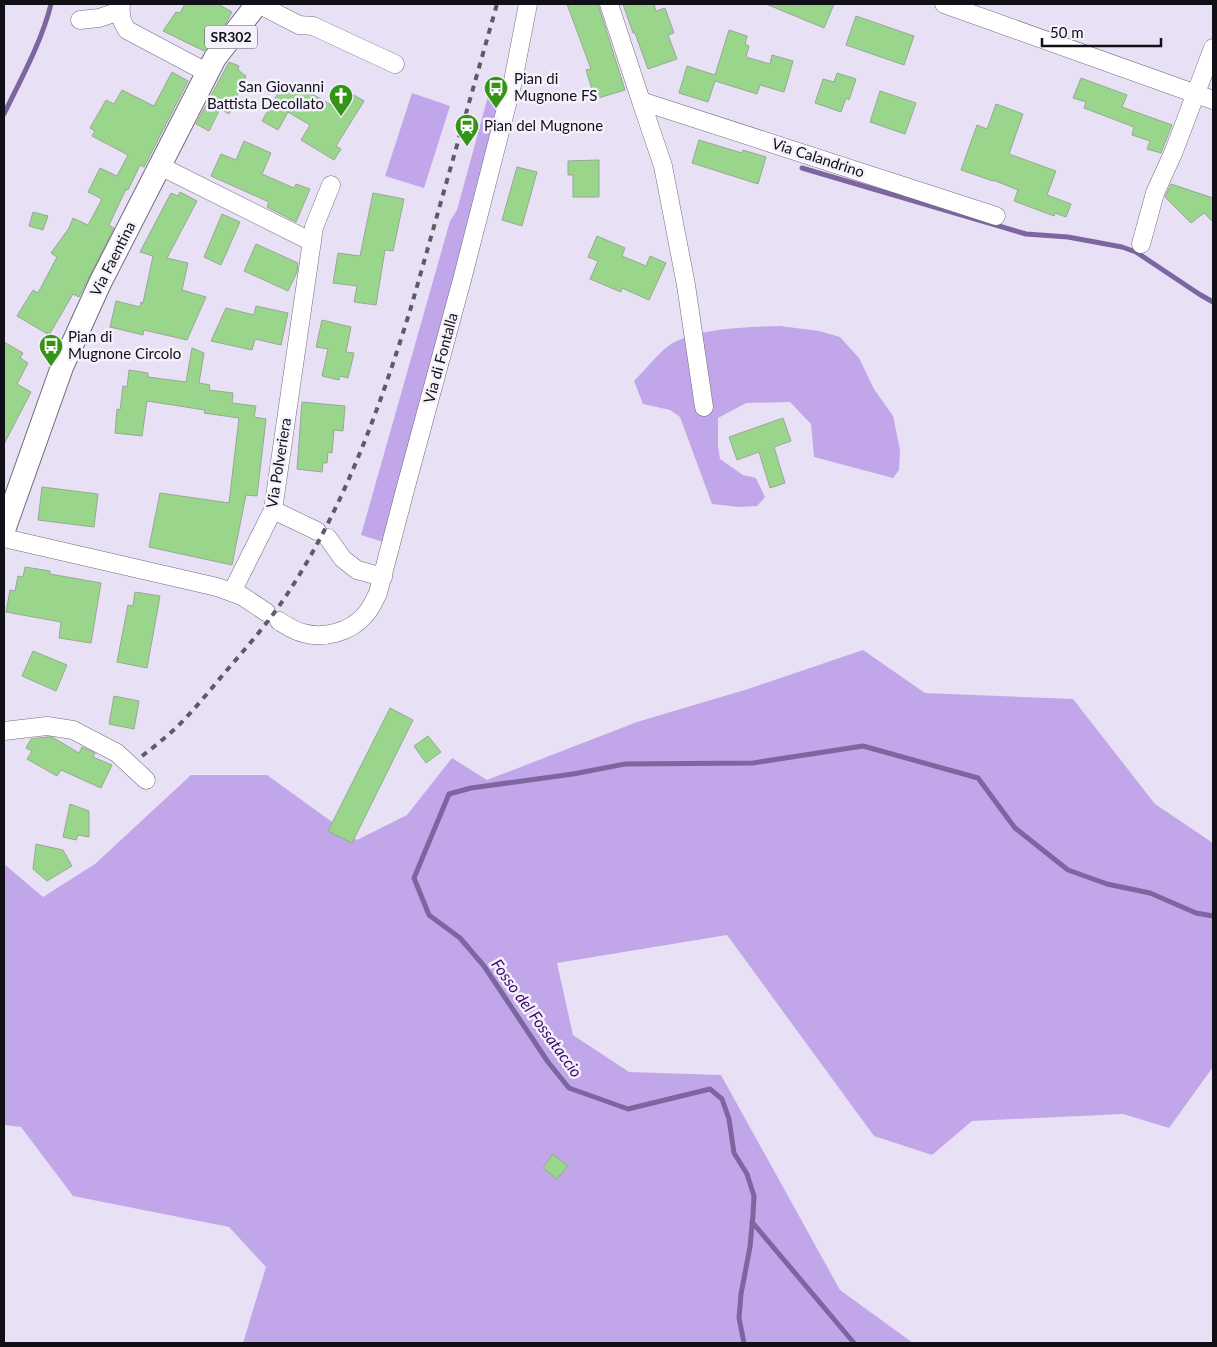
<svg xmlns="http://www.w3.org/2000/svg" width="1217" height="1347" viewBox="0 0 1217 1347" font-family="Lato,sans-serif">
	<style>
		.green { fill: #c1a7e9 }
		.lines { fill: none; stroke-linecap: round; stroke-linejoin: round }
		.stream { stroke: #7d66a0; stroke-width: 5 }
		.building { fill: #99d68c; stroke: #99a795 }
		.minor-casing { stroke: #726b7d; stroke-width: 19 }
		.major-casing { stroke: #726b7d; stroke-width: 24 }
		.minor { stroke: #fff; stroke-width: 18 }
		.major { stroke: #fff; stroke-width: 22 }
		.rail { stroke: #5e5b67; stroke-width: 4; stroke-dasharray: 6 6; stroke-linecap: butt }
		.labels { text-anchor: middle; stroke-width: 5; stroke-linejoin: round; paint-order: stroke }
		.shield { fill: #f4f0fc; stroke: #56535c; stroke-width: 1 }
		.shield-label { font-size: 14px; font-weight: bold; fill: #121017 }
		.poi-label { font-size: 15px; fill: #121017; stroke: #f4f0fc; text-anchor: start }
		.street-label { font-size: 15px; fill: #121017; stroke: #f4f0fc }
		.water-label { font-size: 16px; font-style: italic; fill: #3c0567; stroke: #f4f0fc }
	</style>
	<rect width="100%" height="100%" fill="#e8e1f6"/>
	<!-- green -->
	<path class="green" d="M493 78 501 80 496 109 499 114 383 542 361 535 450 221 457 210Z
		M412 93 450 106 424 188 385 176Z
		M780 326 819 331 840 337 859 358 874 389 893 416 900 450 899 470 893 478 814 457 811 424 790 402 746 403 718 418V446L720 459 743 475 756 478 765 497 757 506 739 507 712 504 680 417 670 410 643 404 634 381C645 370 656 356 667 347 692 328 748 327 780 326Z
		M863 650 925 693 1073 699 1155 804 1213 843V1067L1169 1128 1123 1114 972 1121 932 1155 874 1136 727 935 557 963 573 1035 629 1072 721 1075 840 1290 913 1343H243L266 1267 229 1227 73 1196 21 1127 4 1125V864L43 897 95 864 191 775H267L357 840 407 815 452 758 487 780 637 722 748 689Z"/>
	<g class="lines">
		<!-- stream -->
		<path class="stream" d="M4 114C21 79 42 41 51 4
			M802 168 1026 234 1068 237 1122 247 1136 252 1199 294 1213 302
			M752 1222 854 1343
			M744 1343 739 1318 741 1294 750 1247 753 1215 754 1196 747 1174 734 1153 729 1119 722 1099 710 1089 628 1109 569 1088 548 1062 484 966 460 938 429 915 414 878 449 794 471 788 573 774 625 764 753 763 863 746 978 778 1015 828 1068 870 1107 884 1150 893 1196 913 1213 916"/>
	</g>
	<!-- building -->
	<path class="building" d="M185 4H218L232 12 226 23 204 51 163 31 176 12 180 13Z
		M567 4H598L625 90 595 99 586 70 591 69Z
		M623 4H654L656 11 665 8 674 33 668 35 677 59 648 69 635 33H633Z
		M766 4H834L824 28Z
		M856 16 914 36 904 65 846 45Z
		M729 30 747 36 745 44 749 46 746 57 770 64 772 55 793 61 784 92 760 85 757 94 715 81 708 102 679 93 687 66 715 75Z
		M229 62 239 66 238 70 246 76 229 114 220 109 209 131 196 124Z
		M172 72 188 81 144 167 140 165 128 190 126 189 109 225 114 228 79 297 73 294 49 335 17 316 33 290 38 293 57 257 51 253 69 228 73 218 88 225 102 199 88 192 100 168 117 176 128 155 92 136 95 131 90 128 106 100 114 104 122 90 154 106Z
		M837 73 856 79 849 100 846 98 841 112 815 103 823 79 834 82Z
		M1081 78 1127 95 1122 107 1172 125 1161 153 1147 149 1150 141 1132 135 1134 127 1084 108 1086 102 1073 98Z
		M284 83 300 92 302 88 333 106 344 89 364 101 336 146 341 149 334 160 301 140 310 125 288 112 278 130 262 121Z
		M880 91 916 103 905 134 870 122Z
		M996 104 1023 114 1009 154 1056 171 1047 195 1071 204 1066 217 1055 213 1054 216 1014 201 1018 190 993 180V181L961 170 977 125 987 129Z
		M699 140 742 153 743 150 766 157 758 184 692 163Z
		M244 141 271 153 262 174 294 188 296 184 310 189 296 222 267 207 269 202 211 176 221 154 236 160Z
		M599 160V197H573V175H568V161Z
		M517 167 537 172 522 226 502 220Z
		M1171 184 1213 198V222L1204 213 1191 223 1165 197Z
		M180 192 197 201 167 258 188 263 182 290 206 297 187 340 144 330 143 335 110 327 116 301 140 307 141 302 143 303 153 256 140 252 171 193 178 196Z
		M373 193 404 199 393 251 385 250 376 305 354 302 357 286 333 283 338 253 360 256Z
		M33 212 48 216 43 230 29 226Z
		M222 214 240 222 221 265 204 257Z
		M597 236 625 248 622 256 646 266 650 256 666 263 649 300 622 288 621 292 590 279 598 261 588 257Z
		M256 244 298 263 297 272 288 291 244 271Z
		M256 306 288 313 281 345 255 339 252 350 211 341 226 308 254 315Z
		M322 320 351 327 346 352 354 353 348 378 340 376 339 380 322 376 328 349 316 347Z
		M4 342 23 353 20 358 28 363 17 384 31 392 4 444Z
		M192 348 204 353 199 383 210 385 209 390 233 393 232 403 256 406 254 417 266 419 257 496 246 495 232 565 149 547 160 493 229 503 239 418 204 413 205 410 147 401 142 436 115 433 117 409 120 410 123 386 127 387 129 370 148 373V377L186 382Z
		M302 402 345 406 343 431 334 430 332 453 328 452 327 463H323L322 472 297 469Z
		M783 418 791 441 774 447 785 483 770 488 759 452 737 460 729 437Z
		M42 487 98 494 94 527 38 520Z
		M25 567 50 571V574L101 583 91 643 59 638 61 622 6 612 10 590 15 591 18 576 23 577Z
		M135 592 160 596 147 668 117 662 128 605 133 606Z
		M33 651 67 665 56 691 22 676Z
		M114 696 139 701 134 729 109 724Z
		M390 708 413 720 352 843 328 831Z
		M428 736 441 752 426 763 414 746Z
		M47 737H52L79 753 82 747 95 753 93 757 112 765 101 788 61 770 57 776 27 759 32 751 26 748 31 739Z
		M70 804 89 811V837L78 835 76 840 63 837Z
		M36 844 63 850 72 866 47 881 33 869Z
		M553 1154 568 1166 557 1179 543 1168Z"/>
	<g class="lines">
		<defs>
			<path id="minor" d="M121 4C120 15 121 21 127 30L208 73
				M258 4 299 25 313 26 395 64
				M609 4 641 101 996 216
				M944 4 1213 100
				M80 20 99 18 120 11
				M641 101 663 166 686 285 704 407
				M160 166 312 242
				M1141 244 1155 193 1174 151 1213 48
				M273 510 317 531
				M4 538 217 587 242 596 266 612
				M328 538 343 559 357 570 383 577
				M232 592 273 510 314 227 331 185
				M279 621C287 626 294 631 303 633 324 639 350 632 364 616 371 609 374 601 378 593L405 490 463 276 513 81 528 4
				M4 731 47 726 73 730 117 753 146 780"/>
			<path id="major" d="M4 530 62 367 100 283 215 58 257 4"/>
		</defs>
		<!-- minor casing -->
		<use href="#minor" class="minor-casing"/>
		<!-- major casing -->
		<use href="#major" class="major-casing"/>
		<!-- minor -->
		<use href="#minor" class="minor"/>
		<!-- major -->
		<use href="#major" class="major"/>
		<!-- rail -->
		<path class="rail" d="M142 756C154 747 166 737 177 727 195 709 211 689 227 670 247 647 267 624 284 599 343 511 381 405 412 304L497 4"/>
	</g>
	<!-- icons -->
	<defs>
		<symbol id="bus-pin" viewBox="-11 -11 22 30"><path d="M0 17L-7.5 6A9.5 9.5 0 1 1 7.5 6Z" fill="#339415" stroke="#f4f0fc"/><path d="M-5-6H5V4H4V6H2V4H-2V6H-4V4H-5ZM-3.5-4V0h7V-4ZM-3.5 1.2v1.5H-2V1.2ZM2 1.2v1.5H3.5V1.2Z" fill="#fff"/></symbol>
		<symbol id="church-pin" viewBox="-11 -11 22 30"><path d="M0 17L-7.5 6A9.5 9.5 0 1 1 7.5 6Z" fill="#339415" stroke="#f4f0fc"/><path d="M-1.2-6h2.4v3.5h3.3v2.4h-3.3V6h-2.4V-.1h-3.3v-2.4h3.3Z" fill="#fff"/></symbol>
		<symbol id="station-pin" viewBox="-11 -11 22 30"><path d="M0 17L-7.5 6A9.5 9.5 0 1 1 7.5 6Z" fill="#339415" stroke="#f4f0fc"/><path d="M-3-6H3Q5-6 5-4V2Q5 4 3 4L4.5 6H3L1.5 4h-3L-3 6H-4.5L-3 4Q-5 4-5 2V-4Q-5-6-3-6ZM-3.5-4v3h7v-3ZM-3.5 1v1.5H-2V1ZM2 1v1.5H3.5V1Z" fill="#fff"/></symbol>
	</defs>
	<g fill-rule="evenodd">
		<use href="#bus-pin" x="482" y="74" width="28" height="38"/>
		<use href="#church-pin" x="327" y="82" width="28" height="38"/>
		<use href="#station-pin" x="453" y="112" width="28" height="38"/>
		<use href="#bus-pin" x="37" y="332" width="28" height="38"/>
	</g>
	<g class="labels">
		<!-- shield labels -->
		<rect class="shield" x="205" y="25.5" width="52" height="23" rx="4"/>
		<g class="shield-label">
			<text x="231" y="42">SR302</text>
		</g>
		<!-- poi labels -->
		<g class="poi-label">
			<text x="514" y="84">Pian di<tspan x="514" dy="17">Mugnone FS</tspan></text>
			<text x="324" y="92" text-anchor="end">San Giovanni<tspan x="324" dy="17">Battista Decollato</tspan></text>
			<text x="484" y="131">Pian del Mugnone</text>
			<text x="68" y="342">Pian di<tspan x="68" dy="17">Mugnone Circolo</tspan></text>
		</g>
		<!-- street labels -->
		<g class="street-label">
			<text transform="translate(818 158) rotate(18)" y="5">Via Calandrino</text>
			<text transform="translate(113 259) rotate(-63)" y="5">Via Faentina</text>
			<text transform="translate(441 358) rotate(-75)" y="5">Via di Fontalla</text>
			<text transform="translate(279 463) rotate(-81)" y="5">Via Polveriera</text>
		</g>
		<!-- water labels -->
		<g class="water-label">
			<text transform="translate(537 1018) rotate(54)" y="6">Fosso del Fossataccio</text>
		</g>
	</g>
	<!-- border -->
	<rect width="1217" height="1347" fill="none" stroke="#121017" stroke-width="10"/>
	<!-- scale -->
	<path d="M1042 38v8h119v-8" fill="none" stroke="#121017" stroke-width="2.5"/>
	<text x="1050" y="38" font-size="15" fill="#121017" stroke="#f4f0fc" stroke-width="4" paint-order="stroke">50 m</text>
</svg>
